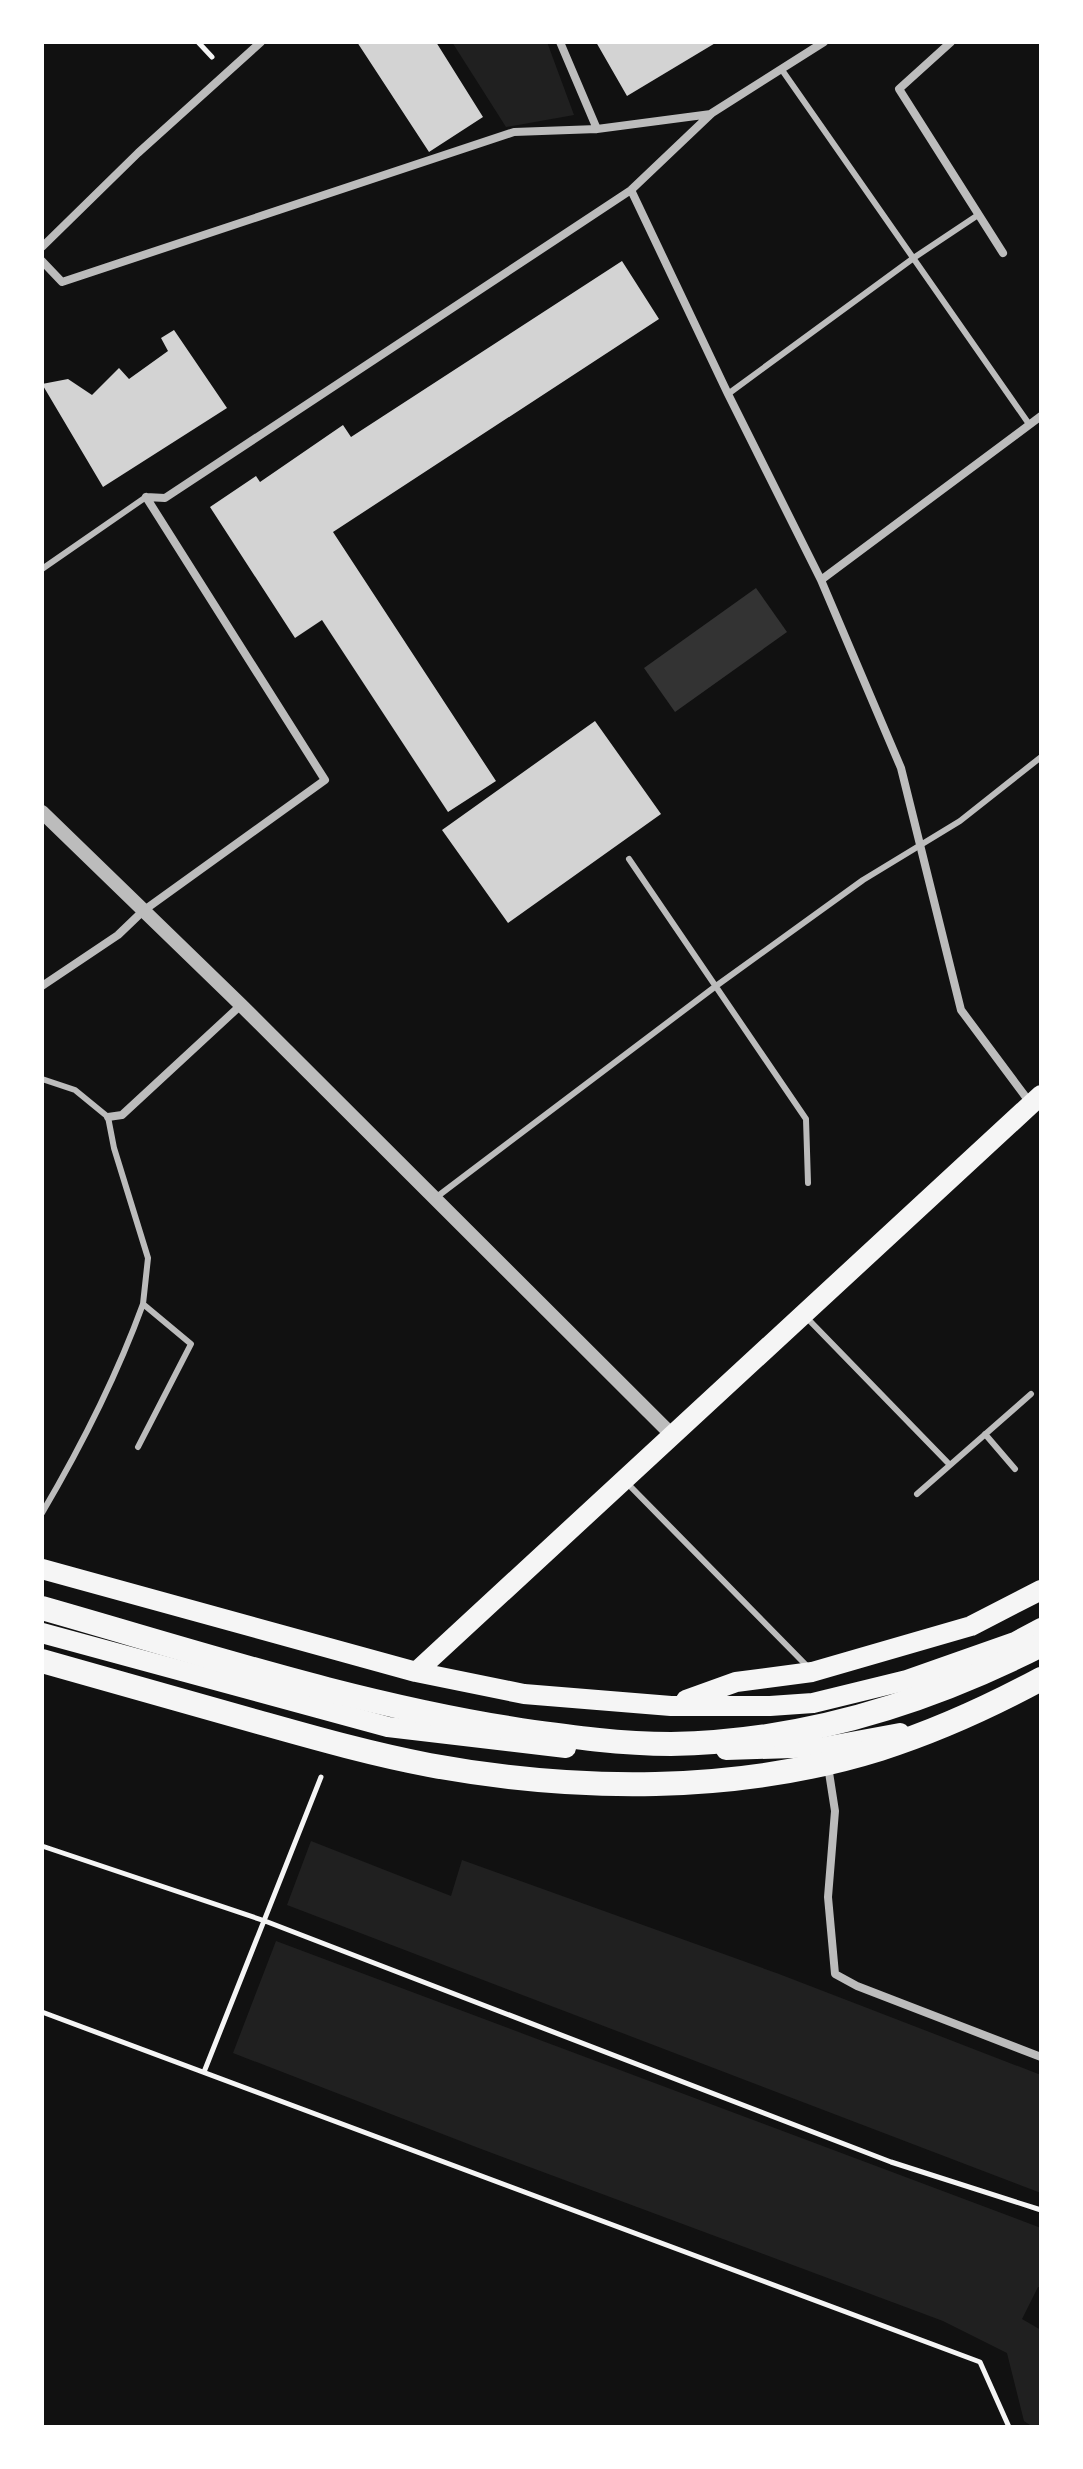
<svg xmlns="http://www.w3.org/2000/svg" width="1083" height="2469" viewBox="0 0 1083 2469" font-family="'Fira Sans Condensed',sans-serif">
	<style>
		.green { fill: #202020 }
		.water { fill: #333 }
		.building { fill: #d3d3d3 }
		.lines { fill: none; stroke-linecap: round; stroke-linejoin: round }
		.path { stroke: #f5f5f5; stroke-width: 5 }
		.service { stroke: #bcbcbc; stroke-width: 6 }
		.minor { stroke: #bcbcbc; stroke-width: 8 }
		.tertiary { stroke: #bcbcbc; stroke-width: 14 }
		.primary { stroke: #f5f5f5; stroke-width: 20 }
		.motorway { stroke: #f5f5f5; stroke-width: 24 }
	</style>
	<rect width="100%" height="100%" fill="#111"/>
	<!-- green -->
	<path class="green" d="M452 42H547L574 115 506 127Z
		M311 1841 451 1896 462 1860 779 1974 1041 2075V2193L287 1905Z
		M276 1941 1041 2228V2287H1038L1022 2319 1041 2330V2427H1033L1024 2421 1007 2353 943 2321 476 2147 233 2053Z"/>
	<!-- water -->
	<path class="water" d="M756 588 787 632 675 712 644 668Z"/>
	<!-- building -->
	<path class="building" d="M357 42H436L483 117 429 152Z
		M596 42H717L627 96Z
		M622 261 659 319 333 532 496 781 448 812 322 620 295 638 210 507 256 476 260 482 343 425 351 437Z
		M174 330 227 408 103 487 42 384 68 379 92 395 119 368 129 379 168 351 161 338Z
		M595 721 661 814 508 923 442 830Z"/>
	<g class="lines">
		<!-- path -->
		<path class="path" d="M198 42 212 57
			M42 1846 265 1921 891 2162 1041 2210
			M42 2012 980 2362 1009 2427
			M204 2072 321 1777"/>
		<!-- service -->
		<path class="service" d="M782 70 1029 424
			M728 394 915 257 978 215
			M42 569 146 497
			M629 859 806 1119 808 1183
			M42 1079 75 1090 108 1117 114 1148 148 1258 143 1304 191 1344 138 1447
			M434 1199 716 986 863 880 960 821 1041 757
			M807 1318 950 1465
			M985 1434 1015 1469
			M627 1483 807 1666
			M917 1494 1031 1394
			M42 1513C82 1445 116 1378 143 1304"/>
		<!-- minor -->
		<path class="minor" d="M560 42 597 129
			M951 42 899 89 1003 253
			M631 190 728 394 821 580 901 768 961 1010 1031 1104
			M42 247 138 153 261 42
			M42 261 62 282 514 132 597 129 711 114
			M146 497 165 498 631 190 712 113 824 42
			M821 580 1041 416
			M42 986 118 935 143 911 325 780 146 497
			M108 1117 122 1115 241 1005
			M828 1766 835 1811 828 1897 835 1974 857 1986 1041 2057"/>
		<!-- tertiary -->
		<path class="tertiary" d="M42 812 241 1005 673 1436"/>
		<!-- primary -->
		<path class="primary" d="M42 1569 416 1672 524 1694 671 1706H770L813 1703 907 1680 1015 1642 1041 1628
			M42 1633 388 1727 566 1748
			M416 1672 1041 1095
			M686 1700 736 1682 812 1672 971 1626 1041 1590
			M726 1750 824 1747 900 1733"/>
		<!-- motorway -->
		<path class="motorway" d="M42 1608C200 1653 358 1705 521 1730 571 1737 621 1744 671 1744 802 1742 925 1704 1041 1645
			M42 1661C114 1682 186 1702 258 1722 315 1738 371 1754 429 1765 576 1792 736 1794 880 1749 936 1731 989 1707 1041 1679"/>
	</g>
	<!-- border -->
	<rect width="1083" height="2469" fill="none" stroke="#ffffff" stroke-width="88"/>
</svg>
